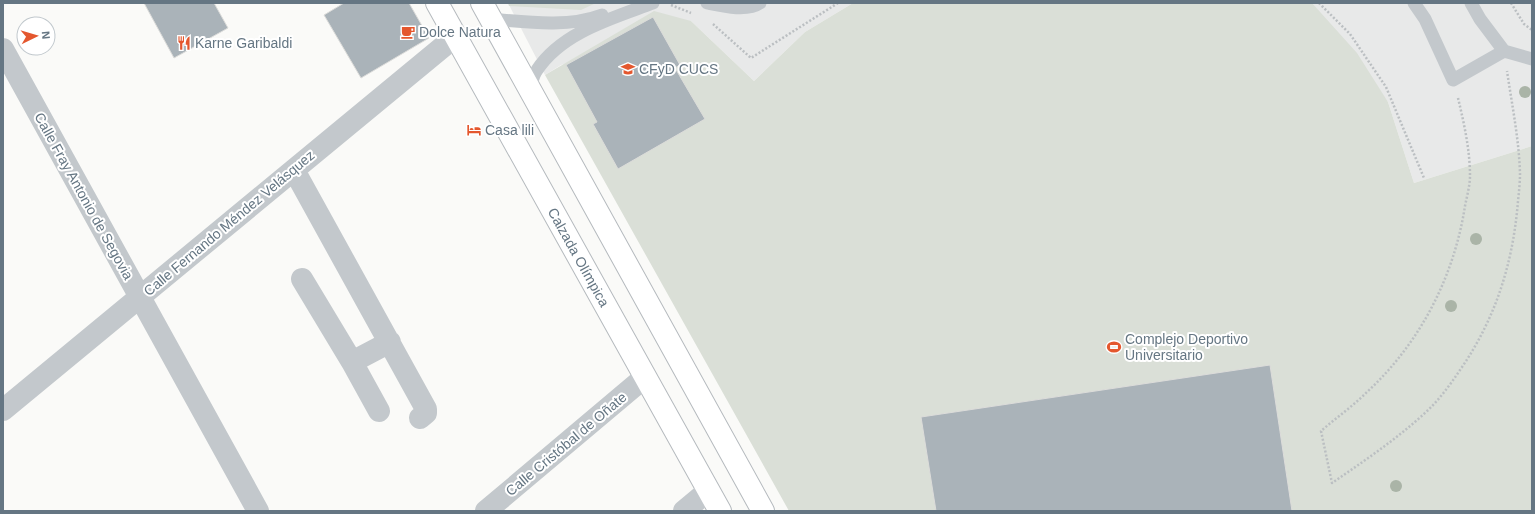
<svg xmlns="http://www.w3.org/2000/svg" width="1535" height="514" viewBox="0 0 1535 514" font-family="Helvetica,sans-serif">
	<style>
		.built { fill: #e8e9e9 }
		.green { fill: #dadfd7 }
		.building { fill: #aab3b9; stroke: #dcdcda }
		.lines { fill: none; stroke-linecap: round; stroke-linejoin: round }
		.primary-casing { stroke: #b5babe; stroke-width: 24 }
		.path { stroke: #bbbfc2; stroke-width: 2.5; stroke-dasharray: 2 2; stroke-linecap: butt }
		.service { stroke: #c3c8cc; stroke-width: 13 }
		.minor { stroke: #c3c8cc; stroke-width: 22 }
		.primary { stroke: #fff; stroke-width: 22 }
		.tree { fill: #aab4a7 }
		.labels { text-anchor: middle; stroke-width: 4; stroke-linejoin: round; paint-order: stroke }
		.poi-label { font-size: 14px; fill: #657683; stroke: #fff; text-anchor: start }
		.street-label { font-size: 14px; fill: #657683; stroke: #fff }
	</style>
	<rect width="100%" height="100%" fill="#fafaf8"/>
	<!-- built -->
	<path class="built" d="M508 3H853L805 32 754 81 691 21 561 65 545 75Z
		M1312 3H1532V146L1414 183 1388 102Z"/>
	<!-- green -->
	<path class="green" d="M508 3H596L581 10 509 6Z
		M853 3H1312L1357 53 1388 102 1414 183 1532 146V511H789L545 75 654 11 691 21 754 81 805 32Z"/>
	<!-- building -->
	<path class="building" d="M144 3H214L228 28 174 58Z
		M344 3H409L429 38 361 78 324 15Z
		M653 17 680 65 675 68 705 119 618 169 593 124 597 122 566 65Z
		M1270 365 1292 511H936L921 417Z"/>
	<g class="lines">
		<defs>
			<g id="primary">
				<path id="s1" d="M437 3 720 511"/>
				<path d="M482 3 763 511"/>
			</g>
		</defs>
		<!-- primary casing -->
		<use href="#primary" class="primary-casing"/>
		<!-- path -->
		<path class="path" d="M1319 3 1350 34 1386 87 1424 178
			M1511 3 1524 24 1532 30
			M671 5 691 13
			M713 24 751 58 838 3
			M1458 98C1464 123 1470 150 1470 176 1470 185 1467 196 1465 206 1454 277 1420 343 1367 392 1353 406 1336 418 1321 431L1332 483C1364 461 1397 439 1426 412 1439 400 1450 385 1460 370 1496 318 1513 263 1518 201 1519 192 1520 182 1520 174 1519 139 1512 105 1507 71"/>
		<!-- service -->
		<path class="service" d="M707 3C722 6 747 12 760 3
			M1414 3 1425 19 1453 80 1504 51
			M1471 3 1480 19 1504 51 1532 59
			M491 19C526 22 568 28 602 15
			M529 90C532 83 533 75 537 70 562 32 613 18 653 3"/>
		<!-- minor -->
		<path class="minor" d="M3 49 258 511
			M294 170 426 409V413L420 418
			M302 279 352 362 379 411
			M352 362 390 342
			M3 410 456 36
			M486 511 645 377
			M684 511 708 491"/>
		<!-- primary -->
		<use href="#primary" class="primary"/>
	</g>
	<!-- trees -->
	<g class="tree">
		<circle cx="1525" cy="92" r="6"/>
		<circle cx="1476" cy="239" r="6"/>
		<circle cx="1451" cy="306" r="6"/>
		<circle cx="1396" cy="486" r="6"/>
	</g>
	<!-- icons -->
	<defs>
		<symbol id="cafe-bare" viewBox="-9 -9 18 18"><path d="M-5.5-4.5H6V0H3Q3 3.5 0 3.5H-2.5Q-5.5 3.5-5.5 0ZM3-3.2v2h1.7v-2ZM-6 4.5H4V6H-6Z" fill="#e4572e" stroke="#fff" stroke-width="2.5" paint-order="stroke"/></symbol>
		<symbol id="restaurant-bare" viewBox="-9 -9 18 18"><path d="M-5-6h1v4h1v-4h1v4h1v-4h1v5L-1.5 .5V6h-2V.5L-5-1ZM5-6V6H3V1.5H1.5Q1.5-4 5-6Z" fill="#e4572e" stroke="#fff" stroke-width="2.5" paint-order="stroke"/></symbol>
		<symbol id="university-bare" viewBox="-9 -9 18 18"><path d="M0-5L7-2L0 1L-7-2ZM-4 1L0 2.5L4 1V4Q0 6-4 4Z" fill="#e4572e" stroke="#fff" stroke-width="2.5" paint-order="stroke"/></symbol>
		<symbol id="hotel-bare" viewBox="-9 -9 18 18"><path d="M-6-4.5h1.5V1H6V5H4.5V3h-9V5H-6ZM-4 0a1.8 1.8 0 1 1 3.6 0ZM.5 0V-2.5h3Q6-2.5 6 0Z" fill="#e4572e" stroke="#fff" stroke-width="2.5" paint-order="stroke"/></symbol>
		<symbol id="stadium-bare" viewBox="-9 -9 18 18"><path d="M0-5a6.5 5 0 1 0 0 10a6.5 5 0 1 0 0-10ZM-3.5-1.8h7v3.6h-7Z" fill="#e4572e" stroke="#fff" stroke-width="2.5" paint-order="stroke"/></symbol>
	</defs>
	<g fill-rule="evenodd">
		<use href="#cafe-bare" x="398" y="22" width="20" height="20"/>
		<use href="#restaurant-bare" x="174" y="33" width="20" height="20"/>
		<use href="#university-bare" x="618" y="59" width="20" height="20"/>
		<use href="#hotel-bare" x="464" y="120" width="20" height="20"/>
		<use href="#stadium-bare" x="1104" y="337" width="20" height="20"/>
	</g>
	<g class="labels">
		<!-- poi labels -->
		<g class="poi-label">
			<text x="419" y="37">Dolce Natura</text>
			<text x="195" y="48">Karne Garibaldi</text>
			<text x="639" y="74">CFyD CUCS</text>
			<text x="485" y="135">Casa lili</text>
			<text x="1125" y="344">Complejo Deportivo<tspan x="1125" dy="16">Universitario</tspan></text>
		</g>
		<!-- street labels -->
		<g class="street-label">
			<text transform="translate(84 196) rotate(61)" y="5">Calle Fray Antonio de Segovia</text>
			<text transform="translate(229 223) rotate(-40)" y="5">Calle Fernando Méndez Velásquez</text>
			<text dy="5" stroke="none"><textPath href="#s1" startOffset="291">Calzada Olímpica</textPath></text>
			<text transform="translate(566 444) rotate(-40)" y="5">Calle Cristóbal de Oñate</text>
		</g>
	</g>
	<!-- border -->
	<rect width="1535" height="514" fill="none" stroke="#657683" stroke-width="8"/>
	<!-- north arrow -->
	<g transform="translate(36 36) rotate(85)"><circle r="19" fill="#ffffff" stroke="#c1c8cd"/>
	<path d="M0-3L7 15L0 10L-7 15Z" fill="#e4572e"/>
	<text y="-6" font-size="11" font-weight="bold" text-anchor="middle" fill="#657683">N</text>
	</g>
</svg>
